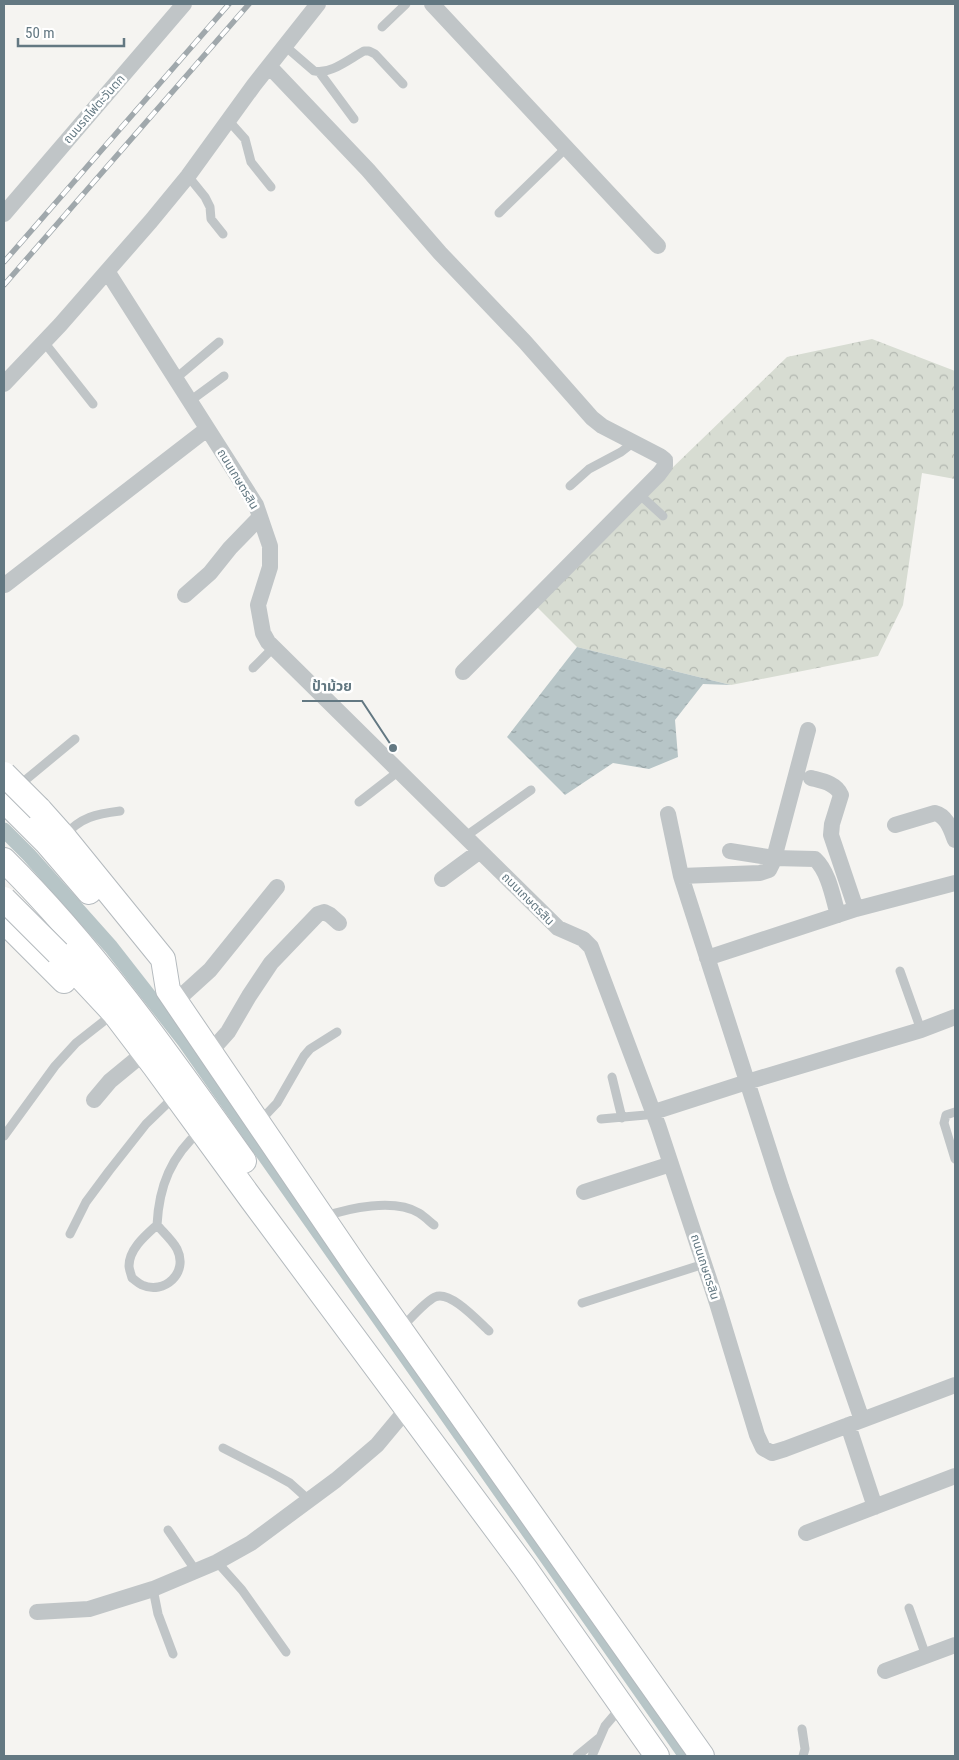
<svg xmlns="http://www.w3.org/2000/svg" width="959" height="1760" viewBox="0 0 959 1760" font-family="'Roboto Condensed','Noto Sans Thai',sans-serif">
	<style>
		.forest { fill: url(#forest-crowns) }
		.water { fill: url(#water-ripples) }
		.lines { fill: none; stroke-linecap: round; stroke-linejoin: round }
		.canal { stroke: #b7c5c7; stroke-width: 15 }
		.secondary-casing { stroke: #b4babe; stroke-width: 26 }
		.lane { stroke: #c0c5c7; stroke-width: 9 }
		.street { stroke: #c0c5c7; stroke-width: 16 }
		.secondary { stroke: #fff; stroke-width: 24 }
		.rail-casing { stroke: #a0a8ac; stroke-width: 5.5 }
		.rail { stroke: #fff; stroke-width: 4; stroke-dasharray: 11; stroke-linecap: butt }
		.secondary-bridge-casing { stroke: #b4babe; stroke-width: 26; stroke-linecap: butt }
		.secondary-bridge { stroke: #fff; stroke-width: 24 }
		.labels { text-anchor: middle; stroke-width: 5; stroke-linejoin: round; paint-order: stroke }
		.street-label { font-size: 12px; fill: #637882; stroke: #fff }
		.leader { fill: none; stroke: #637882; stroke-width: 2 }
		.callout-dot { fill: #637882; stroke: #fff; stroke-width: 2 }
		.callout-label { font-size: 14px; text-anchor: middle; font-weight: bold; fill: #637882; stroke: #fff; stroke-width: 5; stroke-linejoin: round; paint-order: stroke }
	</style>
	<defs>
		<pattern id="forest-crowns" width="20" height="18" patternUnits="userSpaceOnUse" patternTransform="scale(1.25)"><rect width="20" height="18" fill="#d7dcd2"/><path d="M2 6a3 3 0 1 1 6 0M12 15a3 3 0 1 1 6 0" fill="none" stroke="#b2b7b0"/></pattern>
		<pattern id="water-ripples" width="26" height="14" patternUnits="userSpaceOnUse" patternTransform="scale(1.25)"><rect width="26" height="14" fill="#b7c5c7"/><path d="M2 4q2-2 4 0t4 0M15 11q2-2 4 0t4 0" fill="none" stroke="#98a5a7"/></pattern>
	</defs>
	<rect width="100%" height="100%" fill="#f5f4f1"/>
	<!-- forest -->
	<path class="forest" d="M872 339 955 371V479L922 473 903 605 878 656 731 685 577 647 537 607 670 470 787 357Z"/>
	<!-- water -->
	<path class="water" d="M577 647 731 685 703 684 675 720 678 757 649 769 613 763 565 795 507 737Z"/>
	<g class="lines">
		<!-- canal -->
		<path class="canal" d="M4 830 29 855 111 947 185 1042 686 1756"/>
		<defs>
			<path id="secondary" d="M4 800 46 842 89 892
				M39 809 64 837 163 959 168 990 357 1268 702 1756
				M4 860C95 950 170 1057 244 1161
				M4 921 64 981
				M58 953 114 1013 155 1067 252 1200 525 1568 657 1756"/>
		</defs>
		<!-- secondary casing -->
		<use href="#secondary" class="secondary-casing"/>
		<!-- lane -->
		<path class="lane" d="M382 27 406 4
			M285 46 314 71C330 75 349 59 364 51H369L375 54 403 84
			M320 73 354 119
			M228 120 245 139 251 162 271 187
			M188 176 205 197 210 207 211 219 223 234
			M499 213 566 148
			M44 342 93 404
			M175 379 219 342
			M190 401 224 376
			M570 486 589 469 621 452 634 442
			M639 494 663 516
			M253 668 273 648
			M17 787 75 739
			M359 802 399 771
			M64 836C81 817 96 814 120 811
			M466 836 531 790
			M900 971 921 1030
			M612 1077 622 1118
			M955 1112 946 1115 944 1123 955 1159
			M601 1119 646 1115 654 1112
			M259 1122 277 1103 304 1056 310 1049 337 1032
			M4 1136 55 1066 76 1043 113 1014
			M323 1217C349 1208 394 1198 419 1213 424 1216 429 1221 434 1225
			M157 1225C163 1232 173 1241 177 1249 189 1273 164 1295 142 1285 138 1283 135 1280 132 1278 131 1274 129 1269 129 1266 129 1249 146 1235 157 1225 159 1186 171 1156 201 1130
			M70 1234 86 1202 109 1171 146 1124 175 1096
			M582 1303 704 1264
			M400 1329C410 1320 423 1303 435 1297 450 1290 478 1321 489 1331
			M223 1448 270 1472 290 1483 309 1500
			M168 1530 196 1571
			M217 1562 242 1590 286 1652
			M153 1589 158 1614 173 1654
			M909 1608 926 1656
			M802 1729 805 1749 803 1756
			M577 1756 599 1738
			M592 1756 605 1726 622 1706"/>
		<!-- street -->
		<path class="street" d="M432 4 658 246
			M269 66 368 170 440 253 525 342 592 418 602 426 660 456 665 460V466L659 474 463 672
			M4 214 184 4
			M107 271 256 505 270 546V567L258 605 263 633 268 642 558 928 583 939 591 947 658 1125 717 1303 757 1435 763 1448 772 1453 785 1449 955 1385
			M4 384 60 325 151 221 188 176 254 85 318 4
			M5 585 207 429
			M185 595 210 573 230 548 260 517
			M808 730 773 862 769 870 760 873 681 876 781 1187 862 1420
			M811 778C822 781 836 783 841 795L832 824 831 835 856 909
			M668 814 681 876
			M895 825 935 813C947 816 951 830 955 840
			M730 851 774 858 815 859C829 872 833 898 838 915
			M442 879 480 851
			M707 958 856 909 955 883
			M177 1000 210 970 277 887
			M211 1051 228 1032 249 996 271 963 318 914 324 912 330 915 339 923
			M94 1100 110 1081 144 1053
			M654 1112 747 1082 921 1030 955 1017
			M584 1192 671 1164
			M848 1425 875 1507
			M806 1533 955 1476
			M37 1612 89 1609 153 1589 217 1562 251 1543 336 1480 377 1445 407 1409
			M885 1671 955 1645"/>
		<!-- secondary -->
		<use href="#secondary" class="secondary"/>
		<defs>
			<path id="rail" d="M4 262 229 4
				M4 285 249 4"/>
		</defs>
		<!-- rail casing -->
		<use href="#rail" class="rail-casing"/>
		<!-- rail -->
		<use href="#rail" class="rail"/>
		<defs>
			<path id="secondary-bridge" d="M4 774 39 809
				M4 899 58 953"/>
		</defs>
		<!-- secondary-bridge casing -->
		<use href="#secondary-bridge" class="secondary-bridge-casing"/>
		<!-- secondary-bridge -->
		<use href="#secondary-bridge" class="secondary-bridge"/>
	</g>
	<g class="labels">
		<!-- street labels -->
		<g class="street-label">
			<text transform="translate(94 109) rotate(-49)" y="4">ถนนรถไฟตะวันตก</text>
			<text transform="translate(238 479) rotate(59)" y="4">ถนนเกษตรสิน</text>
			<text transform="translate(528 899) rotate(45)" y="4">ถนนเกษตรสิน</text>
			<text transform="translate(705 1267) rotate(72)" y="4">ถนนเกษตรสิน</text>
		</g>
	</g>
	<!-- callouts -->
	<path class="leader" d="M393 748L362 701H302"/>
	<circle class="callout-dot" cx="393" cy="748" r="5"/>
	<g class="callout-label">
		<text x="332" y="691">ป้าม้วย</text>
	</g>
	<!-- border -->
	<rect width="959" height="1760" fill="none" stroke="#637882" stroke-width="10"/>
	<!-- scale -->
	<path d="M18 38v8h106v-8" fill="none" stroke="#637882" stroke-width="2.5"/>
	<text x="25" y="38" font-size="15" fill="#637882" stroke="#ffffff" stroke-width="4" paint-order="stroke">50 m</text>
</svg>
